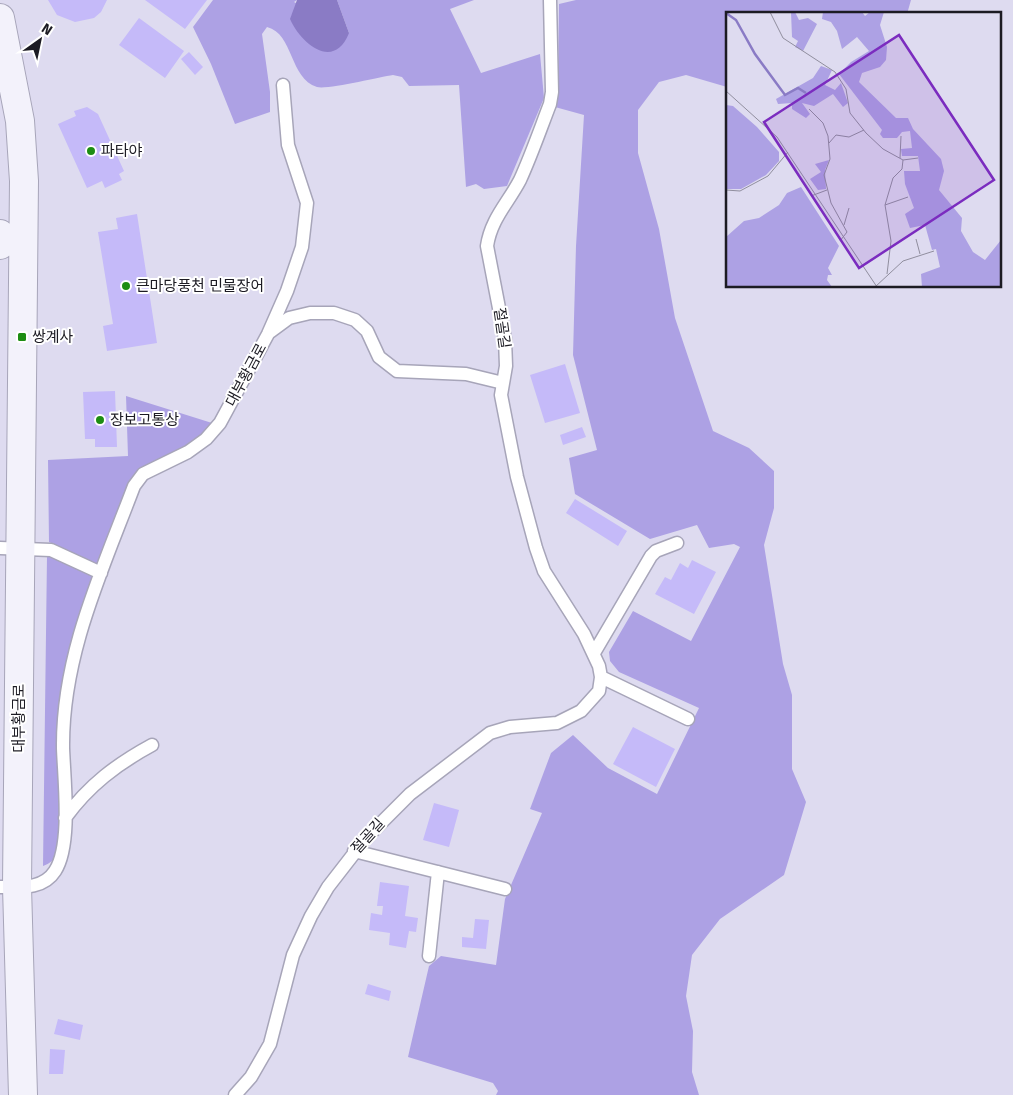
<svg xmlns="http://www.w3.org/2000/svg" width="1013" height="1095" viewBox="0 0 1013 1095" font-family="'Fira Sans','Noto Sans KR',sans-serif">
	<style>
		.green { fill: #ada1e4 }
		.water { fill: #8a7bc5 }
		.building { fill: #c5baf9 }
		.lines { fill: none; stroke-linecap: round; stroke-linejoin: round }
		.lane-casing { stroke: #a7a5b9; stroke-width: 15 }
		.secondary-casing { stroke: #a7a5b9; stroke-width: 30 }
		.lane { stroke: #fff; stroke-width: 12 }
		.secondary { stroke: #f3f2fb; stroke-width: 28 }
		.poi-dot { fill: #1d8d13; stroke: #fff; stroke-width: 2 }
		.labels { text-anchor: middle; stroke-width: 4; stroke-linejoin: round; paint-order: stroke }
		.poi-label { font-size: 15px; fill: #1c1b23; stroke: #fff; text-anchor: start }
		.street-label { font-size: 15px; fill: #1c1b23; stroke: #fff }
		.inset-river { fill: none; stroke: #8a7bc5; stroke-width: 2.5 }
		.inset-road { fill: none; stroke: #908e9e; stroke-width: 1 }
		.view { fill: #7b2cbf; fill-opacity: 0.15; stroke: #7b2cbf; stroke-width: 2.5 }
		.inset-edge { fill: none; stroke: #1c1b23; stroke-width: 2.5 }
	</style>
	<rect width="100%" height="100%" fill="#dedbf0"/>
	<!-- green -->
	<path class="green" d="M213 0H297L294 2 349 33 337 0H474L450 9 481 73 540 54 544 98 507 186 484 189 476 184 466 187 459 85 409 86 402 77 393 75C379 77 327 90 317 87 289 78 294 34 267 27L262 34 270 92V112L235 124 211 64 193 27Z
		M576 0H911L907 14H727V87L686 75 659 82 638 110V153L659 229 675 318 713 431 749 448 774 471V508L764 545 783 664 792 695V769L806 802 784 875 720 919 692 955 686 996 693 1031 692 1072 699 1095H496L498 1091 493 1083 408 1057 429 966 441 956 496 965 505 899 542 813 530 809 551 753 573 735 608 768 657 794 699 708 619 672 610 661 609 652 633 611 691 641 740 547 734 544 709 548 697 525 650 539 575 494 569 458 597 450 573 355 576 246 584 115 555 107 558 88 559 4Z
		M126 396 212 423C195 446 169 452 145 467L98 565 49 542 48 460 128 456Z
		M47 556 54 557 96 576C82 614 64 653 61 693 59 727 71 837 53 860 50 863 46 865 43 866Z"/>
	<!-- water -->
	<path class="water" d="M297 0H337L349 33C334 71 301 44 290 19Z"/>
	<!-- building -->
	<path class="building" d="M48 0H107L101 12 94 18 75 22 57 15Z
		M145 0H207L185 29Z
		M139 18 184 51 165 78 119 45Z
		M189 52 203 67 195 75 181 59Z
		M87 107 98 114 124 171 119 174 122 180 105 188 102 181 87 188 58 124 76 116 74 111Z
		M137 214 157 343 107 351 103 326 113 324 98 232 118 229 116 218Z
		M565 364 580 413 545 423 530 375Z
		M115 391 117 447H95V439H85L83 392Z
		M582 427 586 437 563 445 560 435Z
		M575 499 627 531 618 546 566 513Z
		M692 560 716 572 694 614 655 594 665 577 671 580 680 563 688 568Z
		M633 727 675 749 656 787 613 764Z
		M434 803 459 810 449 847 423 840Z
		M380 882 409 886 405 916 418 918 416 932 409 931 406 948 389 945 390 933 369 930 371 913 382 915 383 906H377Z
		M475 919 489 920 486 949 462 947V937L473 938Z
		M368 984 391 991 389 1001 365 994Z
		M58 1019 83 1025 80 1040 54 1034Z
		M50 1049 65 1050 63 1074H49Z"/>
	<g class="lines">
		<defs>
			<path id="lane" d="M270 332 289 318 310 313H334L355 320 367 331 379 357 397 371 466 374 503 383
				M0 548 51 550 101 573
				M594 653 651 556 656 551 677 543
				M601 677 688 719
				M65 818C89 785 117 764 152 745
				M354 851 505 889
				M0 887C19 887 43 890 55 871 72 845 64 779 63 748 62 655 102 571 134 486L143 474 188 452 206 439 220 423 268 334 287 291 302 247 307 203 288 145 283 85
				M429 956 438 872
				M235 1095 251 1077 270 1044 293 955 311 916 328 887 366 838 410 794 490 733 510 727 557 723 581 711 599 691 601 677 599 666 584 634 544 571 536 548 517 477 501 395 506 366 505 339 487 246C491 219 508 203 520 180 531 156 540 130 550 104L552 92 550 0"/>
			<path id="secondary" d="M0 18 20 121 24 181 17 887 23 1095
				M0 234V245"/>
		</defs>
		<!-- lane casing -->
		<use href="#lane" class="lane-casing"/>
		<!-- secondary casing -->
		<use href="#secondary" class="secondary-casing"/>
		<!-- lane -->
		<use href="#lane" class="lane"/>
		<!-- secondary -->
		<use href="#secondary" class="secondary"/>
	</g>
	<!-- markers -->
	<g class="poi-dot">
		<circle cx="91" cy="151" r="5"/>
		<circle cx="126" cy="286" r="5"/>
		<rect x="17" y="332" width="10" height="10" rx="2.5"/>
		<circle cx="100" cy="420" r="5"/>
	</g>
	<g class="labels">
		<!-- poi labels -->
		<g class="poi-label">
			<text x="101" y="156">파타야</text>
			<text x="136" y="291">큰마당풍천 민물장어</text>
			<text x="32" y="342">쌍계사</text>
			<text x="110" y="425">장보고통상</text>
		</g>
		<!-- street labels -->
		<g class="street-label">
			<text transform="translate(502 328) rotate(82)" y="5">절골길</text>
			<text transform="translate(246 375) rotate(-62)" y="5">대부황금로</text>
			<text transform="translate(19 718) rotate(-90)" y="5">대부황금로</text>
			<text transform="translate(368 836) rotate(-48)" y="5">절골길</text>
		</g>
	</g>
	<!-- overview -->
	<g transform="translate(726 12)">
		<rect width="275" height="275" fill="#dedbf0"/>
		<path d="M65 0H69L73 8 82 6 91 12 77 39 69 35 72 29 66 25ZM97 0H136L139 4 144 0H158L154 13 161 35 160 48 154 55 136 61 133 70 170 106H182L187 117 215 147 218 159 213 178 236 206 235 219 247 240 259 248 275 228V275H196L195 262 214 255 210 237 206 238 199 213 184 216 179 202 188 196 179 172 178 159H194L192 144H176L175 137 186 136 184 119 176 120 171 126H157L154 122 156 118 113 62 125 50 143 39 131 25 116 37 111 19 105 10 96 7ZM95 54 106 58 99 73 109 78 115 71 122 91 117 95 107 82 88 94 76 91 84 102 80 106 66 97V91L52 92 50 87 87 66ZM0 93 7 94 31 115 53 140V149L40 163 15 177H0ZM103 148 99 158 100 177 92 178 84 167 95 160 89 152ZM75 175 113 234 102 256 106 263H102L101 268 106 275H0V225L18 209 33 206 53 193 61 181Z" fill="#ada1e4"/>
		<path class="inset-river" d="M0 1 10 8 29 42 59 83 72 76 80 81"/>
		<path class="inset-road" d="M44 0 57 26 109 60 120 77 124 101 140 121 157 137 177 148 176 157 167 166 159 193 165 229 161 262M0 79 51 125 151 275M83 97 97 111 102 124 104 147 98 163 105 191 121 220 114 229M103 131 110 123 123 125 138 118M174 146 175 124M177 148 192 146M0 178 14 179 42 164 62 140M85 184 101 178M159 193 182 185M118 213 123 196M190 227 194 242M149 275 177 249 208 239"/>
		<path class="view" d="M173 23 268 168 133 256 38 110Z"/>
		<rect width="275" height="275" class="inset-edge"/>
	</g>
	<!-- north arrow -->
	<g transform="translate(40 40) rotate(33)" stroke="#ffffff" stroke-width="4" paint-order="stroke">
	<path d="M0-4L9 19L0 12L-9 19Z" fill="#1c1b23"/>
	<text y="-8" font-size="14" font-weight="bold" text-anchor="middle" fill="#1c1b23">N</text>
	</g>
</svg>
